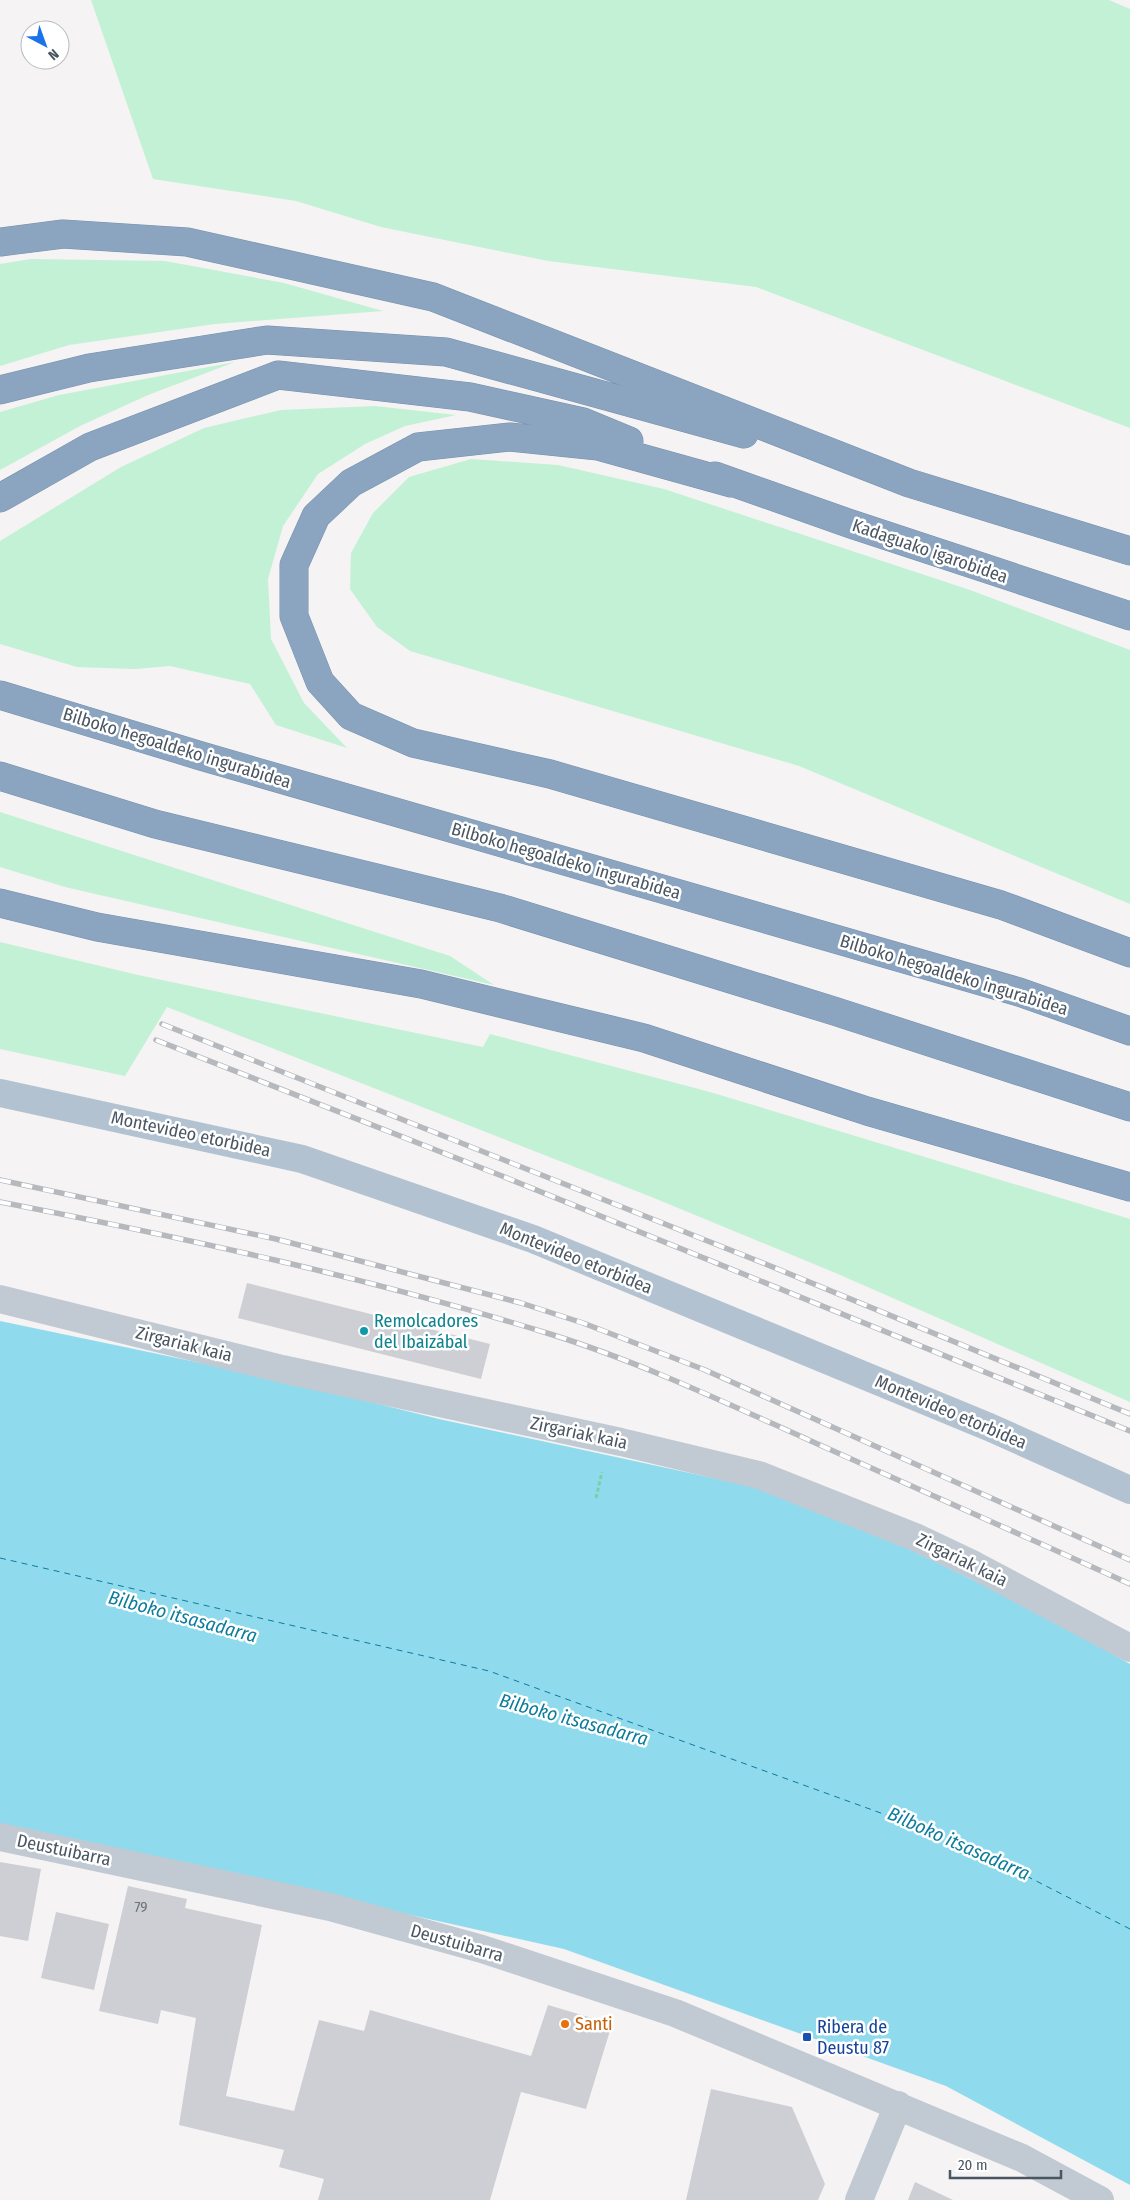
<svg xmlns="http://www.w3.org/2000/svg" width="1130" height="2200" viewBox="0 0 1130 2200" font-family="'Fira Sans Condensed',sans-serif">
	<style>
		.green { fill: #c3f1d5 }
		.water { fill: #90daee }
		.lines { fill: none; stroke-linecap: round; stroke-linejoin: round }
		.ferry { stroke: #0c7c9b; stroke-width: 1; stroke-dasharray: 6 5; stroke-linecap: butt }
		.building { fill: #cdcfd5 }
		.highway-casing { stroke: #7690ad; stroke-width: 29 }
		.path { stroke: #7ad0a6; stroke-width: 3; stroke-dasharray: 4 2.5; stroke-linecap: butt }
		.street { stroke: #c1cad2; stroke-width: 28 }
		.primary { stroke: #b3c2d1; stroke-width: 28 }
		.highway { stroke: #8ba5c1; stroke-width: 28 }
		.rail-casing { stroke: #b5b8bd; stroke-width: 5.5 }
		.rail { stroke: #fff; stroke-width: 4; stroke-dasharray: 11; stroke-linecap: butt }
		.culture-dot { fill: #0f9aa8; stroke: #fff; stroke-width: 2 }
		.food-dot { fill: #e8710a; stroke: #fff; stroke-width: 2 }
		.transit-dot { fill: #1a4fb4; stroke: #fff; stroke-width: 2 }
		.labels { text-anchor: middle; stroke-width: 5; stroke-linejoin: round; paint-order: stroke }
		.number-label { font-size: 15px; fill: #6b747e }
		.street-label { font-size: 18px; fill: #4a5661; stroke: #fff }
		.culture-label { font-size: 18px; fill: #0d838f; stroke: #fff; text-anchor: start }
		.food-label { font-size: 18px; fill: #c56008; stroke: #fff; text-anchor: start }
		.transit-label { font-size: 18px; fill: #164399; stroke: #fff; text-anchor: start }
		.water-label { font-size: 19px; font-style: italic; fill: #0c7c9b; stroke: #fff }
	</style>
	<rect width="100%" height="100%" fill="#f5f3f3"/>
	<!-- green -->
	<path class="green" d="M91 0H1109L1130 9V428L756 287 548 261 381 227 296 201 153 179Z
		M31 259 165 261 284 283 383 311 215 324 69 345 0 366V264Z
		M235 362 148 395 80 426 0 470V412L59 395Z
		M375 406 456 415 405 426 365 444 318 474 283 526 268 579 271 639 304 703 347 748 276 725 250 684 170 666 135 669 77 667 0 644V541L121 467 204 428 281 410Z
		M471 459 558 465 664 489 970 590 1130 650V904L799 766 410 651 377 627 350 589 351 553 373 513 409 477Z
		M0 812 450 956 494 985 65 887 0 867Z
		M0 942 138 975 483 1047 490 1034 710 1092 1130 1219V1402L838 1274 654 1198 167 1007 125 1076 0 1049Z"/>
	<!-- water -->
	<path class="water" d="M0 1321 282 1380 439 1419 755 1487 909 1549 1037 1611 1130 1664V2185L946 2086 564 1949 0 1824Z"/>
	<g class="lines">
		<!-- ferry -->
		<path class="ferry" d="M0 1558 489 1671 958 1841 1130 1929"/>
	</g>
	<!-- building -->
	<path class="building" d="M247 1283 490 1344 481 1379 238 1318Z
		M0 1862 41 1869 28 1941 0 1936Z
		M128 1886 187 1899 185 1908 262 1925 226 2096 294 2111 319 2020 364 2031 370 2010 531 2056 548 2005 612 2024 586 2109 521 2092 490 2200H318L324 2179 279 2167 284 2150 179 2125 196 2018 161 2010 158 2024 99 2011Z
		M56 1912 109 1924 94 1990 41 1978Z
		M711 2089 792 2107 825 2184 818 2200H686Z
		M915 2182 953 2200H908Z"/>
	<g class="lines">
		<defs>
			<path id="highway" d="M0 242 63 234 187 242 433 297 909 483 1130 551
				M0 390 89 368 267 340 446 352 744 434
				M715 476 851 524 1130 616
				M731 483 598 446 510 437 418 447 351 483 316 516 294 565V616L320 682 351 716 413 743 550 774 1001 905 1130 953
				M0 498 90 447 278 375 470 397 583 422 629 441
				M0 695 201 756 1019 992 1130 1031
				M0 776 155 824 500 908 834 1011 1130 1107
				M0 903 97 927 421 984 644 1038 867 1111 1130 1187"/>
		</defs>
		<!-- highway casing -->
		<use href="#highway" class="highway-casing"/>
		<!-- path -->
		<path class="path" d="M596 1498 602 1472"/>
		<!-- street -->
		<path class="street" d="M0 1299 282 1369 621 1442 759 1475 915 1537 974 1565 1130 1648
			M0 1837 330 1907 482 1949 675 2013 1022 2158 1100 2200
			M859 2200 898 2105"/>
		<!-- primary -->
		<path class="primary" d="M0 1093 302 1159 533 1239 989 1427 1130 1490"/>
		<!-- highway -->
		<use href="#highway" class="highway"/>
		<defs>
			<path id="rail" d="M162 1024 763 1263 1130 1414
				M156 1040 502 1176 1130 1431
				M0 1180 276 1239 521 1303 583 1323 705 1370 1130 1560
				M0 1202C185 1238 370 1278 550 1334 640 1362 726 1403 811 1441 918 1489 1024 1536 1130 1584"/>
		</defs>
		<!-- rail casing -->
		<use href="#rail" class="rail-casing"/>
		<!-- rail -->
		<use href="#rail" class="rail"/>
	</g>
	<!-- markers -->
	<circle class="culture-dot" cx="364" cy="1331" r="5"/>
	<circle class="food-dot" cx="565" cy="2024" r="5"/>
	<rect class="transit-dot" x="802" y="2032" width="10" height="10" rx="2.5"/>
	<g class="labels">
		<!-- number labels -->
		<g class="number-label">
			<text x="141" y="1912">79</text>
		</g>
		<!-- street labels -->
		<g class="street-label">
			<text transform="translate(930 551) rotate(19)" y="6">Kadaguako igarobidea</text>
			<text transform="translate(177 748) rotate(17)" y="6">Bilboko hegoaldeko ingurabidea</text>
			<text transform="translate(566 861) rotate(16)" y="6">Bilboko hegoaldeko ingurabidea</text>
			<text transform="translate(954 975) rotate(17)" y="6">Bilboko hegoaldeko ingurabidea</text>
			<text transform="translate(191 1134) rotate(12)" y="6">Montevideo etorbidea</text>
			<text transform="translate(576 1258) rotate(22)" y="6">Montevideo etorbidea</text>
			<text transform="translate(184 1344) rotate(14)" y="6">Zirgariak kaia</text>
			<text transform="translate(951 1412) rotate(23)" y="6">Montevideo etorbidea</text>
			<text transform="translate(579 1433) rotate(12)" y="6">Zirgariak kaia</text>
			<text transform="translate(962 1560) rotate(26)" y="6">Zirgariak kaia</text>
			<text transform="translate(64 1850) rotate(12)" y="6">Deustuibarra</text>
			<text transform="translate(457 1943) rotate(16)" y="6">Deustuibarra</text>
		</g>
		<!-- culture labels -->
		<g class="culture-label">
			<text x="374" y="1327">Remolcadores<tspan x="374" dy="21">del Ibaizábal</tspan></text>
		</g>
		<!-- food labels -->
		<g class="food-label">
			<text x="575" y="2030">Santi</text>
		</g>
		<!-- transit labels -->
		<g class="transit-label">
			<text x="817" y="2033">Ribera de<tspan x="817" dy="21">Deustu 87</tspan></text>
		</g>
		<!-- water labels -->
		<g class="water-label">
			<text transform="translate(183 1616) rotate(15)" y="7">Bilboko itsasadarra</text>
			<text transform="translate(574 1719) rotate(15)" y="7">Bilboko itsasadarra</text>
			<text transform="translate(959 1843) rotate(24)" y="7">Bilboko itsasadarra</text>
		</g>
	</g>
	<!-- north arrow -->
	<g transform="translate(45 45) rotate(139)"><circle r="24" fill="#ffffff" stroke="#b7bbc0"/>
	<path d="M0-4L9 19L0 12L-9 19Z" fill="#1a73e8"/>
	<text y="-8" font-size="14" font-weight="bold" text-anchor="middle" fill="#4a5661">N</text>
	</g>
	<!-- scale -->
	<path d="M950 2170v8h111v-8" fill="none" stroke="#4a5661" stroke-width="2.5"/>
	<text x="958" y="2170" font-size="15" fill="#4a5661" stroke="#ffffff" stroke-width="4" paint-order="stroke">20 m</text>
</svg>
